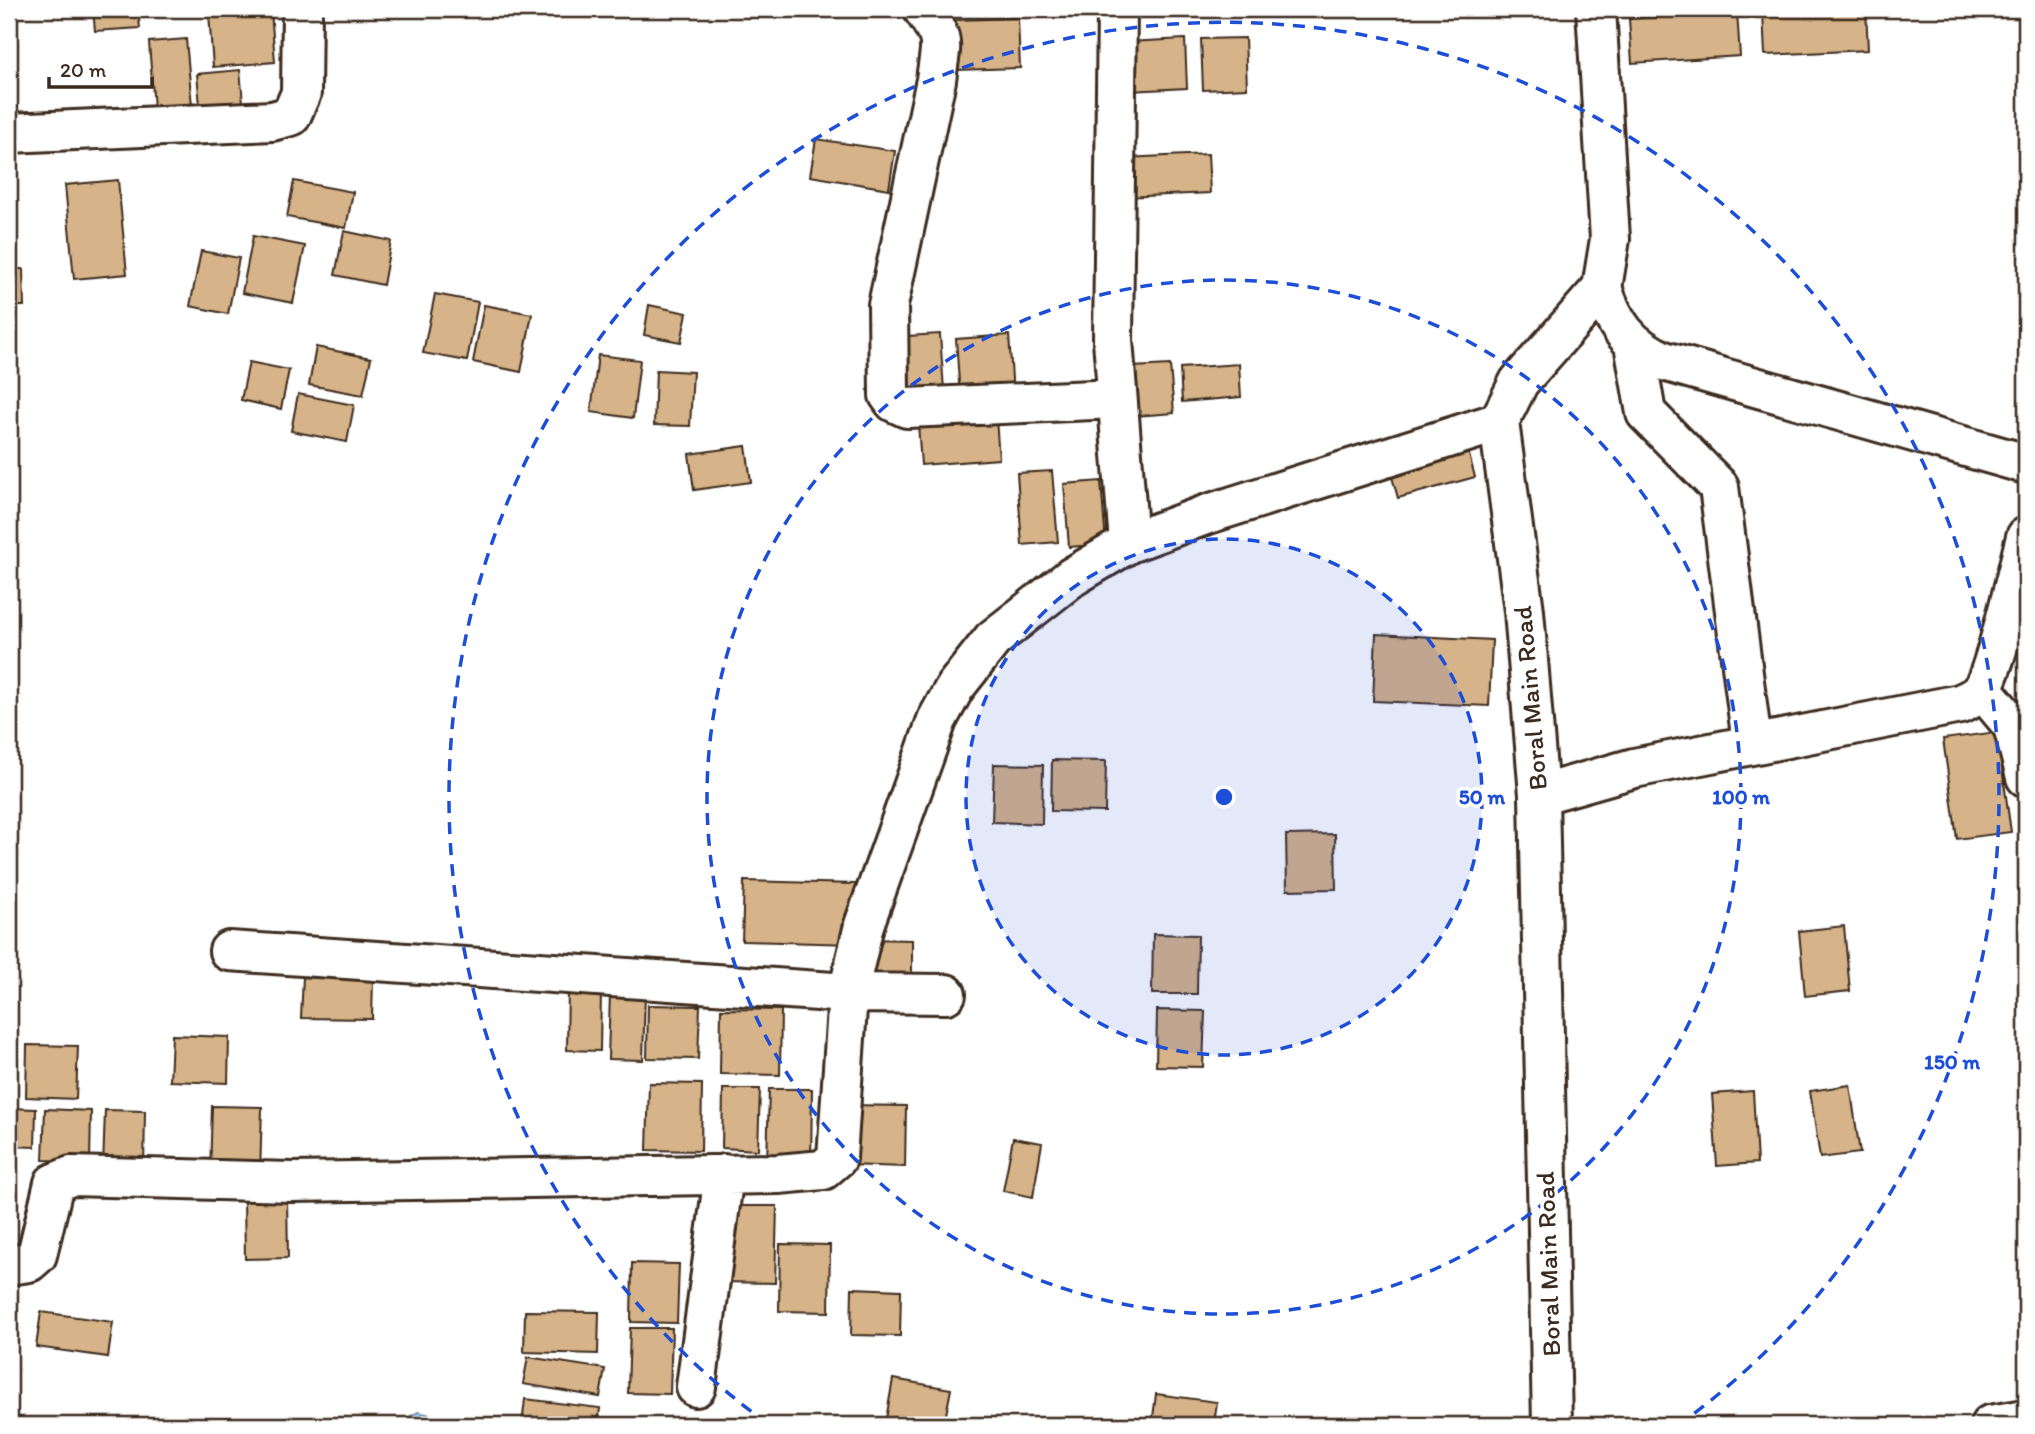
<svg xmlns="http://www.w3.org/2000/svg" width="2035" height="1434" viewBox="0 0 2035 1434" font-family="Itim,sans-serif">
	<style>
		.water { fill: #a2d3ff; stroke: #798fa5; stroke-width: 2 }
		.building { fill: #d6b388; stroke: #3b2a1e; stroke-width: 2 }
		.lines { fill: none; stroke-linecap: round; stroke-linejoin: round }
		.street-casing { stroke: #3b2a1e; stroke-width: 44 }
		.secondary-casing { stroke: #3b2a1e; stroke-width: 44 }
		.street { stroke: #fff; stroke-width: 38 }
		.secondary { stroke: #fff; stroke-width: 38 }
		.ring { fill: none; stroke: #1d4ed8; stroke-width: 3.5; stroke-dasharray: 12 9 }
		.labels { text-anchor: middle; stroke-width: 7; stroke-linejoin: round; paint-order: stroke }
		.street-label { font-size: 26px; fill: #3b2a1e; stroke: #fff }
		.centre { fill: #1d4ed8; stroke: #fff; stroke-width: 3.5 }
		.ring-label { font-size: 21px; text-anchor: middle; font-weight: bold; fill: #1d4ed8; stroke: #fff; stroke-width: 7; stroke-linejoin: round; paint-order: stroke }
	</style>
	<rect width="100%" height="100%" fill="#fff"/>
	<filter id="ink" filterUnits="userSpaceOnUse"><feTurbulence type="fractalNoise" baseFrequency=".0143" numOctaves="2"/><feDisplacementMap in="SourceGraphic" scale="14" xChannelSelector="R" yChannelSelector="G"/><feConvolveMatrix kernelMatrix="1 2 1 2 8 2 1 2 1" color-interpolation-filters="sRGB"/></filter>
	<g filter="url(#ink)">
		<!-- water -->
		<path class="water" d="M418 1412 470 1425H395Z"/>
		<!-- building -->
		<path class="building" d="M93 9H138L140 28 95 31Z
			M1866 9 1868 50 1765 55 1763 13Z
			M271 10 275 62 213 67 209 14Z
			M1737 12 1740 56 1632 63 1629 19Z
			M1018 18 1020 68 956 70 954 20Z
			M1245 38 1247 88 1203 90 1201 39Z
			M186 39 192 106 154 109 149 42Z
			M1185 39 1187 88 1129 91 1127 42Z
			M240 70 244 113 201 116 197 74Z
			M816 139 895 151 889 189 810 176Z
			M1208 154 1210 193 1125 197 1124 158Z
			M118 180 127 274 74 279 65 185Z
			M294 181 353 192 346 228 287 217Z
			M344 231 391 241 383 285 335 275Z
			M253 236 305 246 293 303 242 293Z
			M201 251 239 258 228 314 190 306Z
			M9 269H23L24 306H9Z
			M435 294 478 302 467 361 423 353Z
			M484 305 532 314 521 372 473 362Z
			M649 305 687 313 681 342 644 335Z
			M940 334 944 390 895 394 890 337Z
			M1009 335 1013 393 960 397 956 339Z
			M316 347 371 358 363 395 309 385Z
			M598 355 640 360 633 418 591 412Z
			M249 362 289 370 281 409 241 400Z
			M1239 364 1241 397 1182 402 1180 368Z
			M1170 365 1174 413 1136 416 1132 367Z
			M656 370 693 372 690 426 654 425Z
			M298 394 354 405 347 442 291 431Z
			M996 418 999 459 921 465 918 424Z
			M746 446 751 482 694 490 689 454Z
			M1467 447 1475 477 1398 498 1390 470Z
			M1052 471 1058 542 1022 545 1017 473Z
			M1101 481 1106 544 1069 547 1064 484Z
			M1376 634 1492 640 1489 706 1373 701Z
			M1997 732 2011 832 1957 839 1943 739Z
			M1052 760 1106 761 1105 812 1051 811Z
			M994 764 1043 765 1042 824 992 822Z
			M1335 834 1336 889 1287 890 1286 835Z
			M744 881 855 884 854 944 742 941Z
			M1844 926 1850 991 1805 996 1799 931Z
			M1153 934 1198 935 1197 994H1152Z
			M868 939 912 940V978H868Z
			M303 977 373 978 372 1019 301 1018Z
			M568 988 601 990 600 1051 567 1050Z
			M610 993H645L643 1060 608 1059Z
			M648 1005 700 1006 698 1059 647 1058Z
			M721 1009 781 1010 780 1075 720 1074Z
			M1157 1010 1205 1011 1203 1067 1156 1066Z
			M172 1035 229 1037 228 1083 170 1081Z
			M27 1045 78 1046 76 1099 26 1097Z
			M649 1083 702 1084 701 1151 647 1150Z
			M1850 1085 1860 1153 1820 1158 1810 1091Z
			M723 1089H760L758 1150 722 1148Z
			M769 1089H812L811 1166 767 1165Z
			M1753 1091 1757 1163 1717 1166 1712 1094Z
			M848 1105 906 1106 905 1167 847 1165Z
			M212 1106 262 1107 260 1176 210 1175Z
			M9 1108 36 1109 35 1147 9 1146Z
			M45 1109 91 1111 90 1161 43 1160Z
			M105 1110 145 1111 144 1169 103 1168Z
			M1013 1138 1042 1143 1033 1197 1003 1191Z
			M287 1197 288 1258 245 1259 244 1199Z
			M725 1206H777L775 1283 723 1282Z
			M780 1244 830 1245 829 1312 779 1311Z
			M632 1263 679 1264 677 1323 631 1322Z
			M852 1288 901 1290 900 1336 851 1335Z
			M525 1311 599 1312 598 1354 524 1352Z
			M41 1312 113 1322 108 1357 36 1347Z
			M630 1328H672L670 1394 628 1393Z
			M528 1357 605 1369 600 1397 523 1384Z
			M893 1379 951 1389 944 1425H885Z
			M1156 1394 1217 1402 1214 1425H1152Z
			M525 1399 600 1408 598 1425H522Z"/>
		<g class="lines">
			<defs>
				<path id="street" d="M923 9C946 43 941 40 936 80L888 305 889 395 894 402 907 408 1116 399
					M1117 9 1113 340 1129 543
					M9 133 272 121 291 116 301 93 302 9
					M1602 288C1614 324 1628 345 1664 361L2026 464
					M1634 344 1646 413 1719 487 1752 743
					M1982 689 2013 726 2026 777
					M1539 795 1634 768 1960 704C1967 701 1974 698 1979 693 1994 678 2019 564 2026 537
					M229 951 848 993 946 994
					M9 1265 29 1262 37 1255 54 1183 71 1176 292 1182 778 1174 823 1170 837 1158 848 993 864 925 937 720 955 687 993 639 1072 577 1129 543 1208 514 1499 422
					M696 1387 724 1174
					M1990 1425 2026 1419"/>
				<path id="secondary" d="M1552 1425 1539 795 1524 611 1499 422 1519 382 1602 288 1610 239 1596 9"/>
			</defs>
			<!-- street casing -->
			<use href="#street" class="street-casing"/>
			<!-- secondary casing -->
			<use href="#secondary" class="secondary-casing"/>
			<!-- street -->
			<use href="#street" class="street"/>
			<!-- secondary -->
			<use href="#secondary" class="secondary"/>
		</g>
	</g>
	<!-- distance rings -->
	<circle cx="1224" cy="797" r="258" fill="#1d4ed8" fill-opacity=".12"/>
	<g class="ring">
		<circle cx="1224" cy="797" r="258"/>
		<circle cx="1224" cy="797" r="517"/>
		<path d="M768 1424A775 775 0 1 1 1680 1424"/>
	</g>
	<g class="labels">
		<!-- street labels -->
		<g class="street-label">
			<text transform="translate(1530 698) rotate(-95)" y="9">Boral Main Road</text>
			<text transform="translate(1548 1264) rotate(-92)" y="9">Boral Main Road</text>
		</g>
	</g>
	<circle cx="1224" cy="797" r="10" class="centre"/>
	<g class="ring-label">
		<text x="1482" y="804">50 m</text>
		<text x="1741" y="804">100 m</text>
		<text x="1952" y="1069">150 m</text>
	</g>
	<!-- margin -->
	<rect width="2035" height="1434" fill="none" stroke="#fff" stroke-width="35"/>
	<rect x="18" y="18" width="2000" height="1399" fill="none" stroke="#3b2a1e" stroke-width="2.5" filter="url(#ink)"/>
	<!-- scale -->
	<path d="M49 77v10h103v-10" fill="none" stroke="#3b2a1e" stroke-width="3.5"/>
	<text x="60" y="77" font-size="21" fill="#3b2a1e" stroke="#ffffff" stroke-width="5" paint-order="stroke">20 m</text>
</svg>
